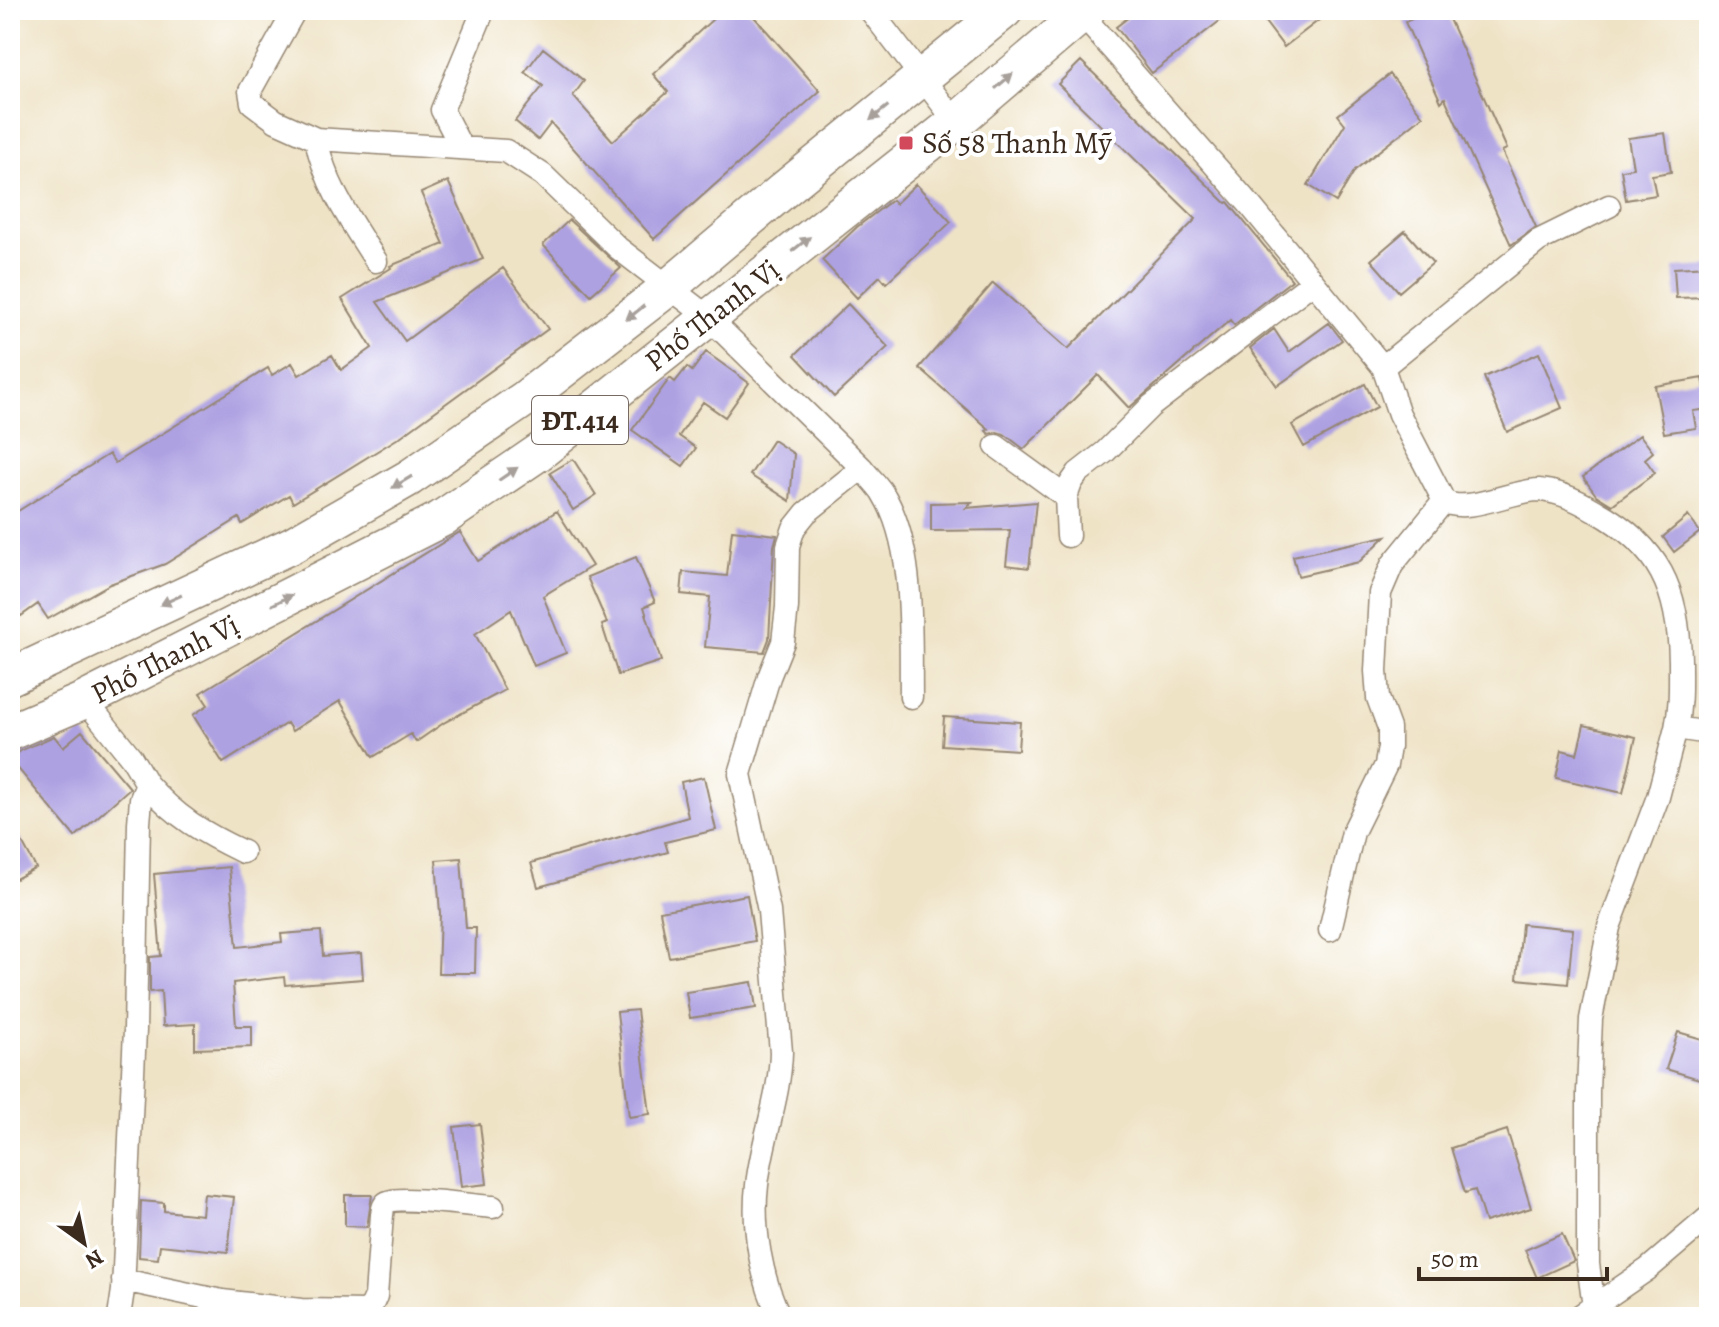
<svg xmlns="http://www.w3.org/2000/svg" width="1719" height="1327" viewBox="0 0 1719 1327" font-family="Alegreya,serif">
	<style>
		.building { fill: #aea1e2 }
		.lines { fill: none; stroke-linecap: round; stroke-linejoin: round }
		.minor-casing { stroke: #958672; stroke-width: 25 }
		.primary-casing { stroke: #958672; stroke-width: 39 }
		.minor { stroke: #fff; stroke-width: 22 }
		.primary { stroke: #fff; stroke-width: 36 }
		.oneway { fill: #a79f9a }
		.poi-dot { fill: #d1495b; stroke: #fff; stroke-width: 3 }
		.labels { text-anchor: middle; stroke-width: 8; stroke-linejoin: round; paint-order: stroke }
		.shield { fill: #fff; stroke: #766a62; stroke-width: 2 }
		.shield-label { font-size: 28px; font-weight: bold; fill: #3b2a1e }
		.poi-label { font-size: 30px; fill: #3b2a1e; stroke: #fff; text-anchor: start }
		.street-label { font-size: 30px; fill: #3b2a1e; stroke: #fff }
	</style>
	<rect width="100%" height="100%" fill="#fff"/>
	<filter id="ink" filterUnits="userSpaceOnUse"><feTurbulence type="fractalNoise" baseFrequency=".0125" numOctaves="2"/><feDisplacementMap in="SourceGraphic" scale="16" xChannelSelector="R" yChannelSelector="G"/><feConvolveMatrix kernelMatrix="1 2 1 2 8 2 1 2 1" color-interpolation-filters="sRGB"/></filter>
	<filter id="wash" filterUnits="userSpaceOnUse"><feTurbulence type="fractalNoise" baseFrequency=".006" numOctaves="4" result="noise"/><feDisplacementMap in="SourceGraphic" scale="32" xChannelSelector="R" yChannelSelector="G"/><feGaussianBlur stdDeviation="1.8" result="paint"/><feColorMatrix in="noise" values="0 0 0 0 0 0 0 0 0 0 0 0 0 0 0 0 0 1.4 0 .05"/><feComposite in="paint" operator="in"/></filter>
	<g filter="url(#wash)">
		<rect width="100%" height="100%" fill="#efe3c6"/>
		<g id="blocks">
			<!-- building -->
			<path class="building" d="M705 10H748L820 91 654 239 551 123 538 140 515 121 543 86 525 72 543 48 561 62 584 81 573 96 613 141 668 92 653 74 713 19Z
				M1138 10H1234L1152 73 1116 27Z
				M1256 10H1332L1284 47Z
				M1432 10H1445L1507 149 1502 151 1536 227 1511 245 1445 98 1441 102 1405 22Z
				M1081 61 1226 203 1228 202 1292 280 1234 325 1230 320 1129 408 1098 375 1024 449 1004 434 997 432 989 434 986 431 989 429 919 368 993 283 1068 349 1196 219 1058 84Z
				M1390 74 1423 116 1355 170 1336 202 1308 185 1345 124 1338 115Z
				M1665 133 1671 172 1652 175 1656 195 1626 200 1621 170 1633 168 1628 138Z
				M448 181 483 259 377 302 405 341 503 268 548 329 400 437 293 503 289 495 242 524 239 518 165 564 110 584 48 619 38 604 21 616 10 601V516L109 454 115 463 268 368 272 375 292 363 299 375 332 355 341 370 372 348 342 299 391 268 390 266 444 244 421 193Z
				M916 184 951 222 886 283 880 276 857 298 822 260 857 227 892 200 895 204Z
				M569 220 621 268 591 295 543 245Z
				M1405 231 1433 263 1399 292 1371 260Z
				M1709 266V297L1676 298 1674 268Z
				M848 304 888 347 834 397 795 355Z
				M1329 323 1342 340 1277 386 1250 348 1274 329 1289 352Z
				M706 352 749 383 725 417 703 402 679 436 696 448 683 466 632 430 670 378 675 382 687 367 692 371Z
				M1539 353 1562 408 1507 432 1484 377Z
				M1703 378 1709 409 1693 411 1696 428 1664 433 1655 386Z
				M1365 384 1377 407 1304 447 1292 425Z
				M1640 435 1653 452 1645 459 1655 473 1612 505 1596 495 1583 477Z
				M773 440 794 454 790 501 750 475Z
				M573 459 596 495 573 510 550 473Z
				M972 502 966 508 1036 502 1029 568 1006 565 1010 530 931 531V503Z
				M557 511 592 566 543 596 566 653 534 666 511 610 475 634 505 690 445 722 416 742 411 734 373 757 340 701 292 731 287 723 223 763 193 715 208 705 200 693 460 532 478 561Z
				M1688 516 1700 532 1674 552 1663 537Z
				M732 530 777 535 774 546 769 639 764 652 705 647 710 597 681 594 683 572 727 576Z
				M1386 536 1359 562 1298 576 1293 556Z
				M636 557 655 602 644 607 661 661 618 675 602 625 607 623 587 577Z
				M944 717 1020 722 1018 750 942 745Z
				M1584 725 1636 737 1623 793 1556 778 1562 750 1577 754Z
				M82 731 130 788 75 837 10 759 22 750 54 736 63 747Z
				M704 777 716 830 665 842 668 852 538 887 531 863 688 817 681 782Z
				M10 820 36 868 10 882Z
				M461 858 466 928H476L475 973H438L440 913 436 860Z
				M229 867 237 947 282 942 281 934 321 931 323 956 361 953 363 979 285 985 284 977 233 983 236 1026H252V1047L195 1049V1024L163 1026 161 991 150 992V957L161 956 154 874Z
				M747 895 755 941 669 957 660 911Z
				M1522 924 1573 929 1568 984 1517 979Z
				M752 982 756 1008 690 1018 686 992Z
				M637 1010 650 1114 629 1117 617 1012Z
				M1678 1032 1709 1041V1082L1666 1069Z
				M480 1124 487 1184 461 1187 454 1127Z
				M1507 1130 1531 1208 1485 1222 1475 1190 1465 1193 1451 1148Z
				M204 1194 234 1197 228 1252 160 1245 158 1259 139 1257 141 1201 164 1203V1211L202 1215Z
				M345 1195H372L367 1227 345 1226Z
				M1562 1234 1574 1261 1537 1278 1525 1250Z"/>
		</g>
	</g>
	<g filter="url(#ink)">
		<use href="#blocks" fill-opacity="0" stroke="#958672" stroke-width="2"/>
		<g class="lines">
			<defs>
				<path id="minor" d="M295 10 250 91 252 103 276 121 316 139 506 151 543 175 618 248 708 317 862 468C868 476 876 483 882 492 916 546 910 635 911 697
					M870 10 956 122
					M1081 14 1249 204 1383 367 1399 414 1444 501C1466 515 1512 490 1539 490 1559 491 1579 501 1596 511 1659 546 1679 590 1680 661 1680 684 1681 705 1676 728L1709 733
					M316 139C326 187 350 220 376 261
					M461 147 442 110 481 16
					M1383 367 1538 241 1609 206
					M996 446 1066 497
					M1068 536 1066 497 1071 483 1078 473 1105 452 1151 406 1313 282
					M85 700 131 757 147 784 141 799 139 823 135 1030 123 1290 119 1317
					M147 784C176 817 203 833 243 852
					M1330 930 1353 832 1386 765 1389 747V728L1378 698 1376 671 1380 593 1392 565 1444 501
					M123 1280 222 1301 301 1310 366 1311 372 1305 376 1296 382 1215C383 1210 382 1207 386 1203 396 1195 476 1206 493 1207
					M1594 1307 1588 1264V1091L1591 1019 1609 927 1658 797 1676 728
					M780 1317C761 1279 752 1227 757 1185 762 1140 780 1097 781 1052L769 911 740 774 769 677 783 642 787 607 788 546 794 528 806 513 862 468
					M1578 1317 1648 1269 1709 1217"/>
				<path id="primary" d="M10 677 292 545 409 478 526 398 669 287 786 188 1005 10
					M10 732 85 700 441 519 541 451 956 122 1087 10"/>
			</defs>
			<!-- minor casing -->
			<use href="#minor" class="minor-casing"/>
			<!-- primary casing -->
			<use href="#primary" class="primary-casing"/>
			<!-- minor -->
			<use href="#minor" class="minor"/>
			<!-- primary -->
			<use href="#primary" class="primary"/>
		</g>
		<!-- one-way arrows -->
		<defs><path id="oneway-solid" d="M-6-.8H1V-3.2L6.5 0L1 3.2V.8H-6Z" transform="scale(2)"/></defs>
		<g class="oneway">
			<use href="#oneway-solid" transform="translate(1004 81) rotate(-41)"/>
			<use href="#oneway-solid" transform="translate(879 113) rotate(141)"/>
			<use href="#oneway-solid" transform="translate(801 244) rotate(-38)"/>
			<use href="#oneway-solid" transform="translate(635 313) rotate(142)"/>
			<use href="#oneway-solid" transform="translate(508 474) rotate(-34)"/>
			<use href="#oneway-solid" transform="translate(402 482) rotate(149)"/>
			<use href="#oneway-solid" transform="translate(171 600) rotate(155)"/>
			<use href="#oneway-solid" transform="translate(282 600) rotate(-27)"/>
		</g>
	</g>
	<!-- markers -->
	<rect class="poi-dot" x="898" y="135" width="16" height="16" rx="4"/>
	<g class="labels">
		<!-- shield labels -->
		<rect class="shield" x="532" y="396" width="96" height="48" rx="6"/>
		<g class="shield-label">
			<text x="580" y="430">ĐT.414</text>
		</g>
		<!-- poi labels -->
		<g class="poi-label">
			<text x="922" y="153">Số 58 Thanh Mỹ</text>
		</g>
		<!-- street labels -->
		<g class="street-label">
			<text transform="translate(712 315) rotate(-38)" y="10">Phố Thanh Vị</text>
			<text transform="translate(165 659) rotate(-27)" y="10">Phố Thanh Vị</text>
		</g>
	</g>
	<!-- margin -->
	<rect width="1719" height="1327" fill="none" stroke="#fff" stroke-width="40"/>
	<!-- north arrow -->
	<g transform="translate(84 1243) rotate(147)" stroke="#ffffff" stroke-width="6" paint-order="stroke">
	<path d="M0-6L14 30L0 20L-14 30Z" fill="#3b2a1e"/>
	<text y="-12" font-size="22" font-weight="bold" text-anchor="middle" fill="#3b2a1e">N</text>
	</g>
	<!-- scale -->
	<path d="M1419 1267v12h188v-12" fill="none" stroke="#3b2a1e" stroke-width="4"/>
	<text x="1431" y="1267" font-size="24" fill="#3b2a1e" stroke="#ffffff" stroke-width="6" paint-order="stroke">50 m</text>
</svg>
